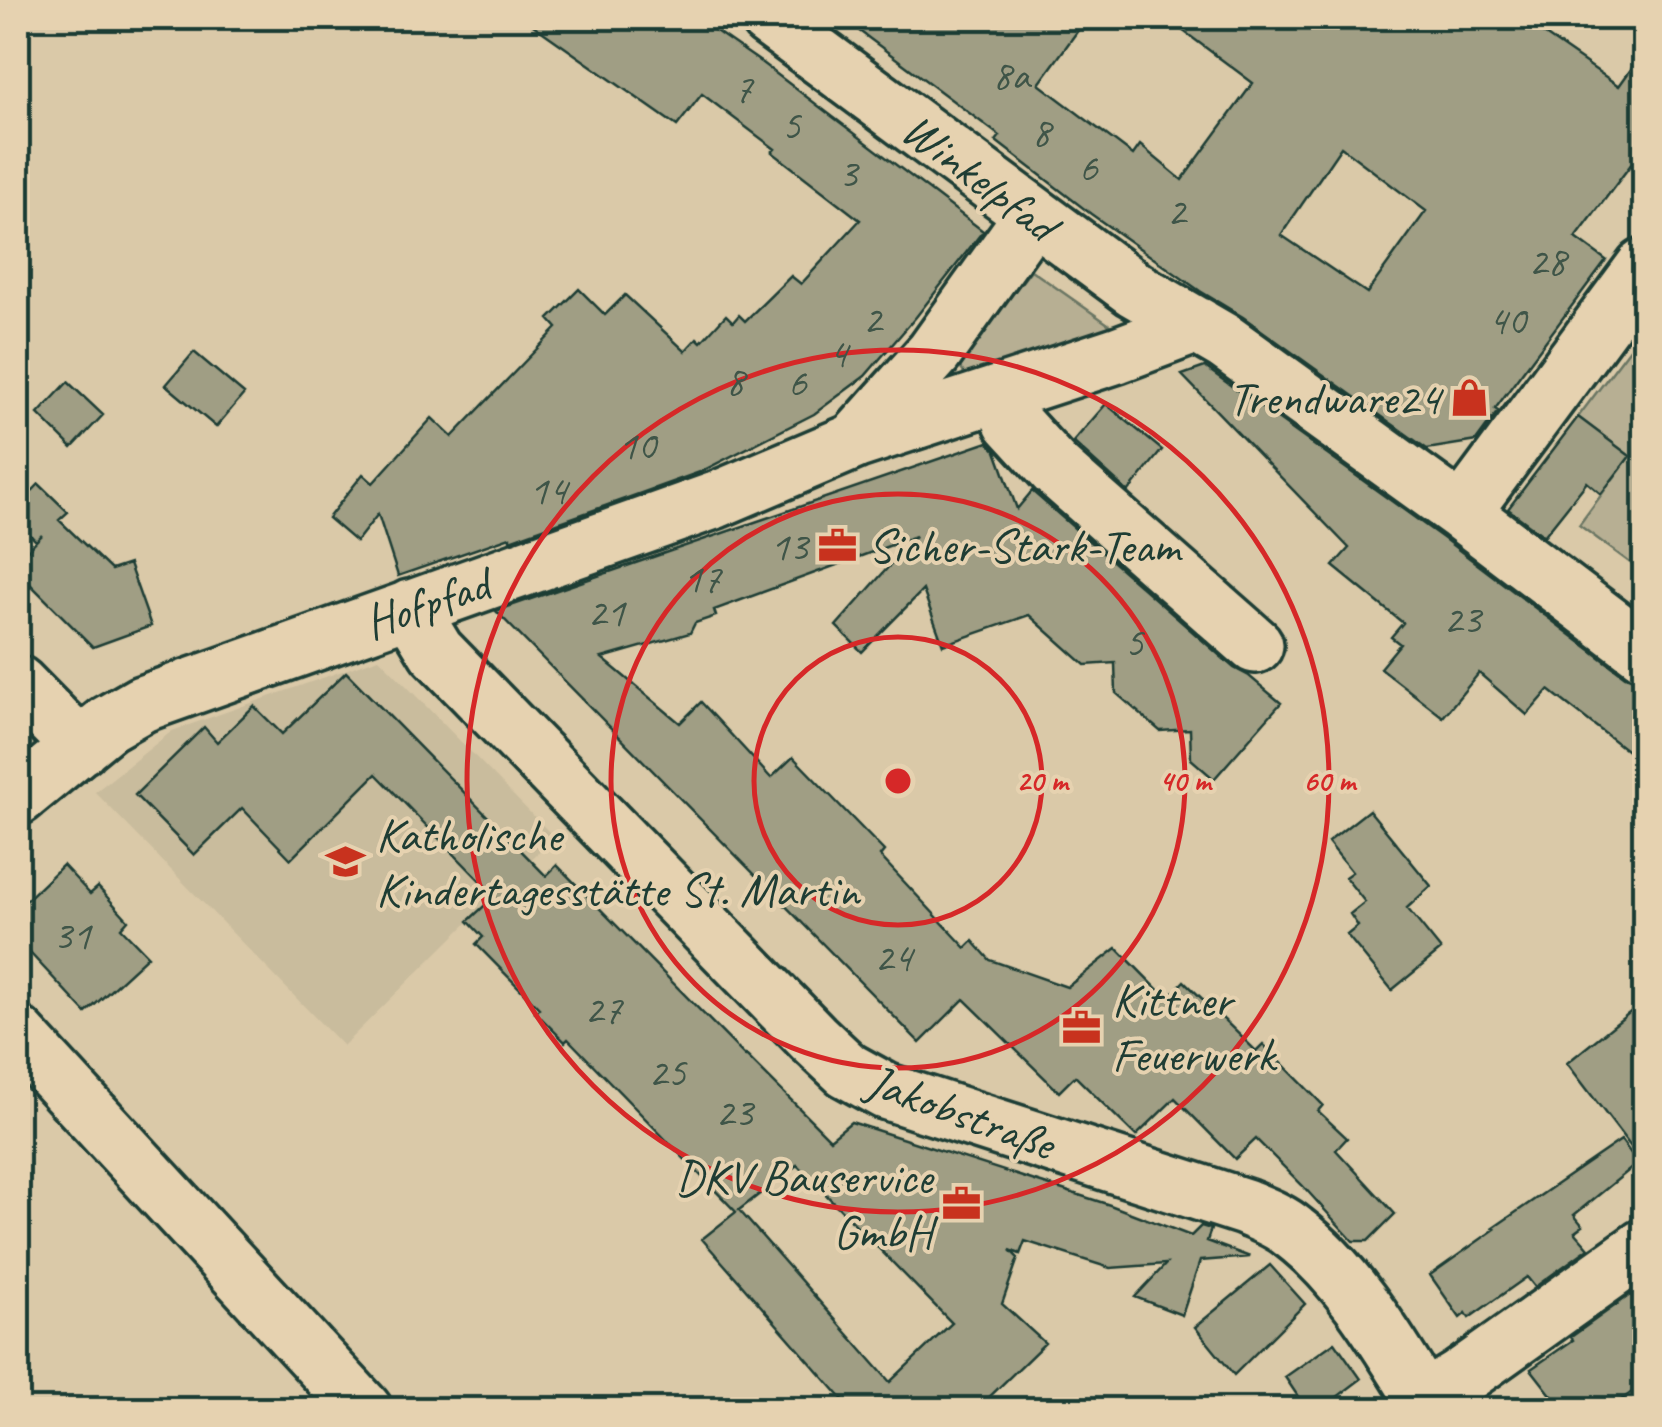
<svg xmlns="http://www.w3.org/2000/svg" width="1662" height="1427" viewBox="0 0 1662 1427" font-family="Caveat,sans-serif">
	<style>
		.built { fill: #c9bc9d }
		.green { fill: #b7af93; stroke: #6b7664; stroke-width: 2.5 }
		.building { fill: #a09e84; stroke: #1f3d34; stroke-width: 2.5; fill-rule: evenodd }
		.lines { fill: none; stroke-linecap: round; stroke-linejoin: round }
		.minor-casing { stroke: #1f3d34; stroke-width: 62 }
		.minor { stroke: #e6d2b0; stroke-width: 55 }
		.ring { fill: none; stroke: #d62828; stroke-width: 5 }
		.labels { text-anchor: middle; stroke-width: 8; stroke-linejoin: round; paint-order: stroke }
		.number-label { font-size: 42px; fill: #3f5548 }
		.street-label { font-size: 48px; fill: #1f3d34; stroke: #e6d2b0 }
		.poi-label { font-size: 48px; fill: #1f3d34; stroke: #e6d2b0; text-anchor: start }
		.centre { fill: #d62828; stroke: #e6d2b0; stroke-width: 5 }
		.ring-label { font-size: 30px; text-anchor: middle; font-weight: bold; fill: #d62828; stroke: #e6d2b0; stroke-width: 8; stroke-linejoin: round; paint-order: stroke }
	</style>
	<rect width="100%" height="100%" fill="#dac9a8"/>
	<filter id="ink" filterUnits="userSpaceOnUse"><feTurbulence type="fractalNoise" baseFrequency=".01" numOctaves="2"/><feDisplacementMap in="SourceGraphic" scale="20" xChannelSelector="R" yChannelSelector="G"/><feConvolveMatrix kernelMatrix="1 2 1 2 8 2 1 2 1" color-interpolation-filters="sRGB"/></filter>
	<g filter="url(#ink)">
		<!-- built -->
		<path class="built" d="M379 658 554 837 343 1046 95 792 172 731Z"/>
		<!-- green -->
		<path class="green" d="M1031 270 1111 326 1102 337 971 382 958 365Z
			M1644 330V573L1579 525 1630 456 1578 417Z"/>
		<!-- building -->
		<path class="building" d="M523 18H697L762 63 983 231 916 317 865 376 814 414 700 472 510 540V537L398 576 378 514 356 542 328 518 363 474 373 483 432 418 452 437 557 328 549 319 579 289 605 315 625 295 685 351 697 338 701 342 726 315 733 322 739 315 745 321 791 276 801 284 860 220 772 152 775 149 702 94 677 126Z
			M842 18H1087L1039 84 1133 155 1140 145 1182 180 1253 83 1166 18H1552L1541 32 1619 86 1644 51V147L1576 238 1606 260 1495 409 1498 411 1476 441 1427 449 1243 317 1200 291 1091 214 996 141 1000 136ZM1341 147 1426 211 1367 293 1281 235Z
			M194 352 244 394 216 427 166 385Z
			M1205 367 1443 538 1625 676 1644 683V764L1549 690 1527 715 1479 673 1443 717 1380 668 1400 644 1391 637 1403 623 1333 566 1349 548 1182 375Z
			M68 382 103 415 72 448 38 414Z
			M1106 404 1162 450 1128 492 1073 442Z
			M1578 417 1630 456 1601 494 1587 482 1544 536 1508 509Z
			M988 442 996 451 1017 509 1032 491 1234 668 1249 676 1281 703 1214 779 1191 759 1190 729 1160 731 1116 693 1115 663 1085 665 1029 615 943 645 923 590 862 652 836 626 916 536 714 610 716 616 695 623 690 633 602 658 680 723 701 702 771 778 793 757 884 851 880 856 966 948 973 941 990 960 1067 987 1117 948 1167 999 1184 981 1256 1051 1263 1044 1323 1105 1318 1111 1347 1138 1336 1150 1395 1214 1368 1241H1353L1302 1185 1256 1139 1235 1159 1175 1098 1136 1136 1075 1076 1059 1092 964 999 920 1043 496 611Z
			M39 484 68 512 59 520 111 570 129 564 151 626 93 647 18 572V560L42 535 36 541 18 523V506Z
			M346 672 546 876 557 865 745 1056 746 1055 830 1139 851 1122 1110 1205 1191 1236 1201 1226 1211 1229 1207 1241 1250 1257 1200 1261 1182 1315 1135 1297 1166 1264 1110 1268 1025 1241 1020 1254 1010 1250 1018 1258 1002 1304 1045 1343 976 1410H852L702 1239 736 1212 568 1039 565 1042 535 1012 539 1008 476 944 483 937 468 921 495 896 376 774 291 859 242 808 194 855 135 795 204 727 217 742 254 706 282 734ZM797 1165 952 1323 890 1382 739 1210Z
			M1369 810 1431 886 1407 908 1441 950 1392 990 1347 935 1358 926 1350 914 1365 902 1345 877 1352 872 1328 842Z
			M63 865 90 894 98 887 128 920 121 928 148 956 86 1013 18 940V908Z
			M1644 1001V1164L1567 1063Z
			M1621 1140 1638 1163 1574 1215 1583 1226 1575 1232 1589 1248 1535 1287 1527 1277 1469 1318 1466 1313 1460 1318 1430 1275 1495 1229 1493 1228Z
			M1270 1265 1305 1304 1234 1375 1195 1327Z
			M1644 1285V1383L1608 1410H1563L1531 1369 1573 1340 1571 1337Z
			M1335 1342 1361 1379 1320 1410H1307L1285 1377Z"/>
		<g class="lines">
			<defs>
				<path id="minor" d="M768 18 1134 289 1225 342 1462 513 1644 651
					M1000 394 1012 422 1055 469 1255 645
					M857 440 1117 355 1197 325
					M1462 513 1644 267
					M410 608 436 651 813 1038 847 1070 885 1091 1245 1207C1261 1214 1279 1220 1293 1232 1352 1277 1391 1348 1430 1410
					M18 684 80 747
					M18 797 107 724 142 704 716 500 855 441 934 353 1032 216
					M18 1035 364 1410
					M1424 1400 1460 1378 1644 1247"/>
			</defs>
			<!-- minor casing -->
			<use href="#minor" class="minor-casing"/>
			<!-- minor -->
			<use href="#minor" class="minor"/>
		</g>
	</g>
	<!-- distance rings -->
	<g class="ring">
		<circle cx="898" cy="781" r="144"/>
		<circle cx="898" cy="781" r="287"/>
		<circle cx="898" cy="781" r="431"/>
	</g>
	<!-- icons -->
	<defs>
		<symbol id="shop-bare" viewBox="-9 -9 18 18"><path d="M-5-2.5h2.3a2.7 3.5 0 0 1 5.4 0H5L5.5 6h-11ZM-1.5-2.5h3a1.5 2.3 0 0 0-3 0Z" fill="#c8321e" stroke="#e6d2b0" stroke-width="2.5" paint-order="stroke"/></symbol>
		<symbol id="office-bare" viewBox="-9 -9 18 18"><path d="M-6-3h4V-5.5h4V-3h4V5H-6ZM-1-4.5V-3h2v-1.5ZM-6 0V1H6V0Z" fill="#c8321e" stroke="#e6d2b0" stroke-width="2.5" paint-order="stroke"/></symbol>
		<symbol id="school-bare" viewBox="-9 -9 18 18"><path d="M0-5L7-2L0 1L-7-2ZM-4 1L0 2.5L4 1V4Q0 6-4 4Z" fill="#c8321e" stroke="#e6d2b0" stroke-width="2.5" paint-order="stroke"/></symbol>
	</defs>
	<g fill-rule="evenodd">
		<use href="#shop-bare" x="1442" y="370" width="55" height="55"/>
		<use href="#office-bare" x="810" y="518" width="55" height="55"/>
		<use href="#school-bare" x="318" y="834" width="55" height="55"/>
		<use href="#office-bare" x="1054" y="1000" width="55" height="55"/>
		<use href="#office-bare" x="934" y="1176" width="55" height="55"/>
	</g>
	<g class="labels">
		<!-- number labels -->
		<g class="number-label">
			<text x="1011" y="89">8a</text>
			<text x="743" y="102">7</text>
			<text x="791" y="139">5</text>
			<text x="1041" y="146">8</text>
			<text x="1088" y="181">6</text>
			<text x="848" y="187">3</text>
			<text x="1176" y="225">2</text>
			<text x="1547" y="275">28</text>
			<text x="872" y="333">2</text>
			<text x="1507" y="334">40</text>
			<text x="838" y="367">4</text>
			<text x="735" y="395">8</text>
			<text x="797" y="396">6</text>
			<text x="637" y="459">10</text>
			<text x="548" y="504">14</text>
			<text x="789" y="560">13</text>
			<text x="702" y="592">17</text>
			<text x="606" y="626">21</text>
			<text x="1462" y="633">23</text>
			<text x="1134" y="656">5</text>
			<text x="72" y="949">31</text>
			<text x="893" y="971">24</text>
			<text x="603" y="1023">27</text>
			<text x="667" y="1086">25</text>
			<text x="734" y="1126">23</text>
		</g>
		<!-- street labels -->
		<g class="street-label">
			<text transform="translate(980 176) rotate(37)" y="17">Winkelpfad</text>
			<text transform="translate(426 602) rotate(-19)" y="17">Hofpfad</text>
			<text transform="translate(961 1111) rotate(20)" y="17">Jakobstraße</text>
		</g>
		<!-- poi labels -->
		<g class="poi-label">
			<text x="1440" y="414" text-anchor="end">Trendware24</text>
			<text x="868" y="562">Sicher-Stark-Team</text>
			<text x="376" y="851">Katholische<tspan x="376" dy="55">Kindertagesstätte St. Martin</tspan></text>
			<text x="1112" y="1016">Kittner<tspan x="1112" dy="55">Feuerwerk</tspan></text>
			<text x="932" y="1193" text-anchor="end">DKV Bauservice<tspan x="932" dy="55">GmbH</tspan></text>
		</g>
	</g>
	<circle cx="898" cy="781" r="15" class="centre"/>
	<g class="ring-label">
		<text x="1042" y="791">20 m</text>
		<text x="1185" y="791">40 m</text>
		<text x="1329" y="791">60 m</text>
	</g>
	<!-- margin -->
	<rect width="1662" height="1427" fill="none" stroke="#e6d2b0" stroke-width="60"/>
	<rect x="30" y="30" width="1602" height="1367" fill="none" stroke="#1f3d34" stroke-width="4" filter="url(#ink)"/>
</svg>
